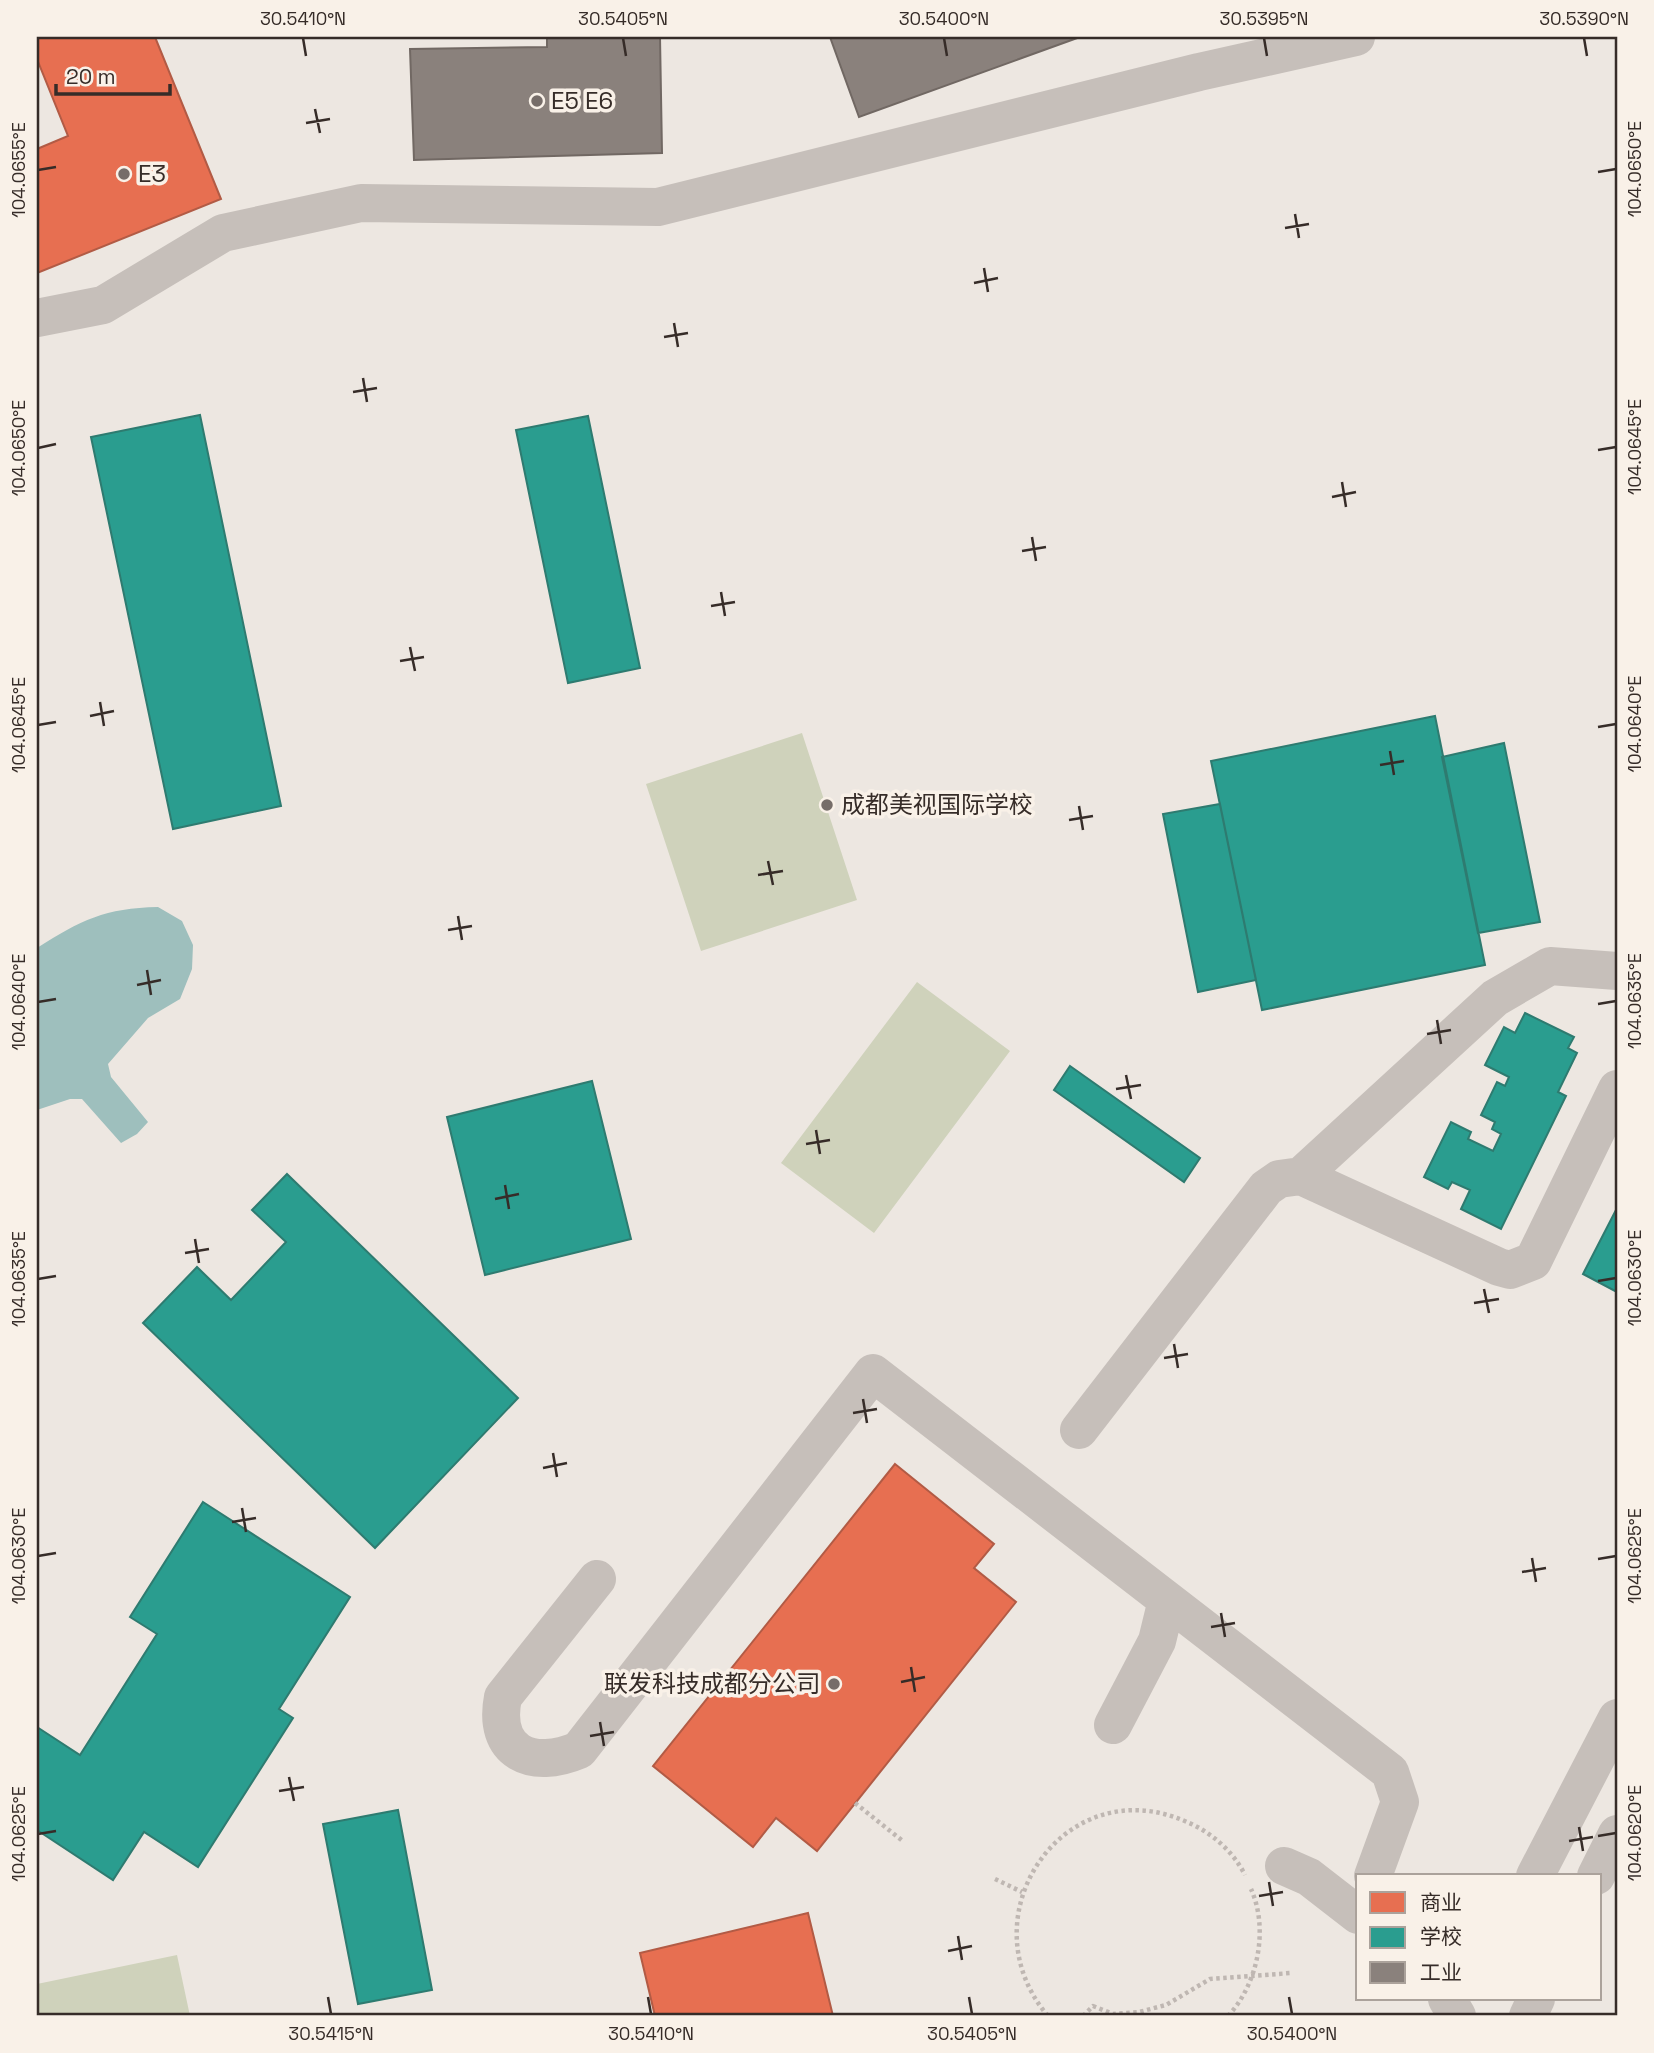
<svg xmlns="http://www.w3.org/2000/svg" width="1654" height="2053" viewBox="0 0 1654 2053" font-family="'Space Grotesk','Noto Sans SC',sans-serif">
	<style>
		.green { fill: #cfd2bb }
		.water { fill: #9ebfbd }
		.shops { fill: #e76f51; stroke: #b25b45; stroke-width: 2 }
		.schools { fill: #2a9d8f; stroke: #2e7b70; stroke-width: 2 }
		.industry { fill: #8a817c; stroke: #716863; stroke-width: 2 }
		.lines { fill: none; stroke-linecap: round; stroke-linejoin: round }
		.path { stroke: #bfb7b2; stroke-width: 4.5; stroke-dasharray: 3.5 3.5; stroke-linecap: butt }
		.minor { stroke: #c6bfba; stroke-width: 38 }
		.ticks { fill: none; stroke: #362c28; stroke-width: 2.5 }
		.poi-dot { fill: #766d69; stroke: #f9f1e8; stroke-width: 2.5 }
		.labels { text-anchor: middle; stroke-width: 7; stroke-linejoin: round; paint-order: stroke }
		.poi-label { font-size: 24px; fill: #362c28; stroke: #f9f1e8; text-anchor: start }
		.neatline { fill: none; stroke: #362c28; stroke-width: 2.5 }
		.ticks-label { font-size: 18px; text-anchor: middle; fill: #362c28 }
	</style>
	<rect width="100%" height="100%" fill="#ede7e1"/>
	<!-- green -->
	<path class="green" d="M802 733 857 900 701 951 646 784Z
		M917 982 1010 1051 874 1233 781 1163Z
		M177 1955 190 2016H37V1984Z"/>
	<!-- water -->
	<path class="water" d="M158 907 182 921 193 945 192 969 180 999 148 1018 108 1064 111 1077 148 1122 137 1134 121 1143 82 1099H70L37 1110V948C81 920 105 908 158 907Z"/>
	<!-- shops -->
	<path class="shops" d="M37 37H155L221 199 37 273V149L68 136 37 59Z
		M895 1464 994 1544 974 1568 1016 1602 817 1851 776 1818 753 1847 653 1766Z
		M808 1913 833 2016H655L640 1953Z"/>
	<!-- schools -->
	<path class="schools" d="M200 415 281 806 173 829 91 437Z
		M588 416 640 668 568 683 516 430Z
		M1435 716 1485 965 1262 1010 1211 761Z
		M1504 743 1540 922 1478 933 1442 757Z
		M1220 804 1256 980 1198 992 1163 814Z
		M1525 1013 1574 1037 1568 1048 1577 1053 1558 1092 1566 1096 1501 1229 1461 1209 1470 1190 1452 1182 1448 1189 1424 1177 1451 1122 1471 1132 1468 1139 1493 1151 1501 1134 1492 1129 1495 1122 1481 1115 1497 1082 1505 1086 1509 1077 1485 1065 1504 1027 1515 1033Z
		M1070 1066 1200 1158 1184 1182 1054 1090Z
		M592 1081 631 1239 485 1275 447 1117Z
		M287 1174 518 1398 375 1548 143 1323 197 1267 231 1300 286 1242 252 1210Z
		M1617 1208V1292L1583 1274Z
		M203 1502 350 1597 279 1709 293 1718 198 1867 144 1832 113 1880 37 1830V1727L80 1755 157 1634 130 1617Z
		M398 1810 432 1990 358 2004 323 1824Z"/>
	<!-- industry -->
	<path class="industry" d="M547 37H660L662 153 414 160 410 49 547 47Z
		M830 37H1080L859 117Z"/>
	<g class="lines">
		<!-- path -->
		<path class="path" d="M855 1803 904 1842
			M995 1879 1022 1892
			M1048 2016C963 1916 1065 1767 1187 1822 1211 1832 1233 1851 1245 1875
			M1083 2016 1093 2006 1113 2014 1139 2012 1166 2005 1210 1979 1291 1973
			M1228 2016C1258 1984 1269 1929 1251 1889"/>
		<!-- minor -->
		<path class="minor" d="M37 318 103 305 223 233 361 203 658 207 1199 72 1356 37
			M1301 1176 1499 1267 1510 1270 1533 1261 1617 1089
			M1079 1430 1266 1188 1279 1179 1301 1176 1495 998 1550 966 1617 971
			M597 1579 503 1697C492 1753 532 1770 579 1750L873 1373 1390 1772 1400 1802 1373 1876
			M1113 1725 1157 1641 1167 1600
			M1284 1866 1309 1877 1358 1915
			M1535 1876 1617 1718
			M1596 1876 1617 1834
			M1447 1999 1457 2016
			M1528 2016 1536 1999"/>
	</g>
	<!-- ticks -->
	<path class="ticks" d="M303 38 306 56M623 38 626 56M944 38 947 56M1264 38 1267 56M1584 38 1587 56M315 109 320 133M306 123 330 119M38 170 56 167M1598 172 1616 169M1295 214 1299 238M1285 228 1309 224M984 268 988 292M974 283 998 278M674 323 678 347M664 337 688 333M363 378 367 402M353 392 377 388M38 448 56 444M1598 450 1616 447M1342 482 1346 507M1332 497 1356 492M1032 537 1036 561M1022 551 1046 547M721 592 725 616M711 606 735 602M410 647 415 671M400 661 424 657M100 702 104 726M90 716 114 711M38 725 56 722M1598 727 1616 724M1390 751 1394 775M1380 765 1404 761M1079 806 1083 830M1069 820 1093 816M768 861 773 885M758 875 783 871M458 916 462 940M448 930 472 926M147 970 151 995M137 985 161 980M38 1002 56 999M1598 1004 1616 1001M1437 1020 1441 1044M1427 1034 1451 1030M1126 1075 1131 1099M1116 1089 1141 1085M816 1130 820 1154M806 1144 830 1140M505 1185 509 1209M495 1199 519 1194M195 1239 199 1263M185 1253 209 1249M38 1279 56 1276M1598 1281 1616 1278M1484 1289 1489 1313M1474 1303 1499 1299M1174 1344 1178 1368M1164 1358 1188 1354M863 1399 867 1423M853 1413 877 1409M553 1453 557 1477M543 1468 567 1463M242 1508 246 1532M232 1522 256 1518M38 1556 56 1553M1532 1558 1536 1582M1598 1559 1616 1556M1522 1572 1546 1568M1221 1613 1225 1637M1211 1627 1235 1623M911 1667 915 1692M901 1682 925 1677M600 1722 604 1746M590 1736 614 1732M289 1777 294 1801M279 1791 304 1787M1579 1827 1583 1851M38 1834 56 1831M1598 1836 1616 1833M1569 1841 1593 1837M1269 1882 1273 1906M1259 1896 1283 1892M958 1936 962 1960M948 1951 972 1946M328 1997 331 2014M648 1997 651 2014M969 1997 972 2014M1289 1997 1292 2014"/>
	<!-- markers -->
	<g class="poi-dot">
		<circle cx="537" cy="101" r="7"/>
		<circle cx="124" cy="174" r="7"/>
		<circle cx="827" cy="805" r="7"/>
		<circle cx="834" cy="1684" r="7"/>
	</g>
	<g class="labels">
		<!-- poi labels -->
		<g class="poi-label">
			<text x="551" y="109">E5 E6</text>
			<text x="138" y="182">E3</text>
			<text x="841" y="813">成都美视国际学校</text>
			<text x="820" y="1692" text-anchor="end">联发科技成都分公司</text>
		</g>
	</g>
	<!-- border -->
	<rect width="1654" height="2053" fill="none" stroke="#f9f1e8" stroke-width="77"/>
	<!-- legend -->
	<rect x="1356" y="1874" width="245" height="126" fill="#f9f1e8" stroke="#aba29b" stroke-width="2"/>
	<rect x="1370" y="1892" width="35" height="21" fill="#e76f51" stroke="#aba29b" stroke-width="2"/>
	<text x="1420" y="1910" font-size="21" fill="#362c28">商业</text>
	<rect x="1370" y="1927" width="35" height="21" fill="#2a9d8f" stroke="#aba29b" stroke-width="2"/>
	<text x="1420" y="1944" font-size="21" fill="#362c28">学校</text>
	<rect x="1370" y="1962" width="35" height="21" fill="#8a817c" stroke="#aba29b" stroke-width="2"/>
	<text x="1420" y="1980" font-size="21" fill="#362c28">工业</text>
	<!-- scale -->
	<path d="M56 84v10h114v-10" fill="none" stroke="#362c28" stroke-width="3.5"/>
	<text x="66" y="84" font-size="21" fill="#362c28" stroke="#f9f1e8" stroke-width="5" paint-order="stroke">20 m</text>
	<rect x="38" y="38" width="1578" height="1976" class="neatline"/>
	<g class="ticks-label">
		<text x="303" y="25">30.5410°N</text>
		<text x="623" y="25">30.5405°N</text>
		<text x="944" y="25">30.5400°N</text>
		<text x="1264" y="25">30.5395°N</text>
		<text x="1584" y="25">30.5390°N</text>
		<text transform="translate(1635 169) rotate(-90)" y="6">104.0650°E</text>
		<text transform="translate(19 170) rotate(-90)" y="6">104.0655°E</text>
		<text transform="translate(1635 447) rotate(-90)" y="6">104.0645°E</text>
		<text transform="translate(19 448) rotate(-90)" y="6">104.0650°E</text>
		<text transform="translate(1635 724) rotate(-90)" y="6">104.0640°E</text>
		<text transform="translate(19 725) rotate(-90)" y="6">104.0645°E</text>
		<text transform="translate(1635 1001) rotate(-90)" y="6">104.0635°E</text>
		<text transform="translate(19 1002) rotate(-90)" y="6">104.0640°E</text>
		<text transform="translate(1635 1278) rotate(-90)" y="6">104.0630°E</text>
		<text transform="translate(19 1279) rotate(-90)" y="6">104.0635°E</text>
		<text transform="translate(1635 1556) rotate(-90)" y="6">104.0625°E</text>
		<text transform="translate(19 1556) rotate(-90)" y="6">104.0630°E</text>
		<text transform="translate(1635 1833) rotate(-90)" y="6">104.0620°E</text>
		<text transform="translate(19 1834) rotate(-90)" y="6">104.0625°E</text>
		<text x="331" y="2040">30.5415°N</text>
		<text x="651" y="2040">30.5410°N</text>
		<text x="972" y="2040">30.5405°N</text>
		<text x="1292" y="2040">30.5400°N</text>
	</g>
</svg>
